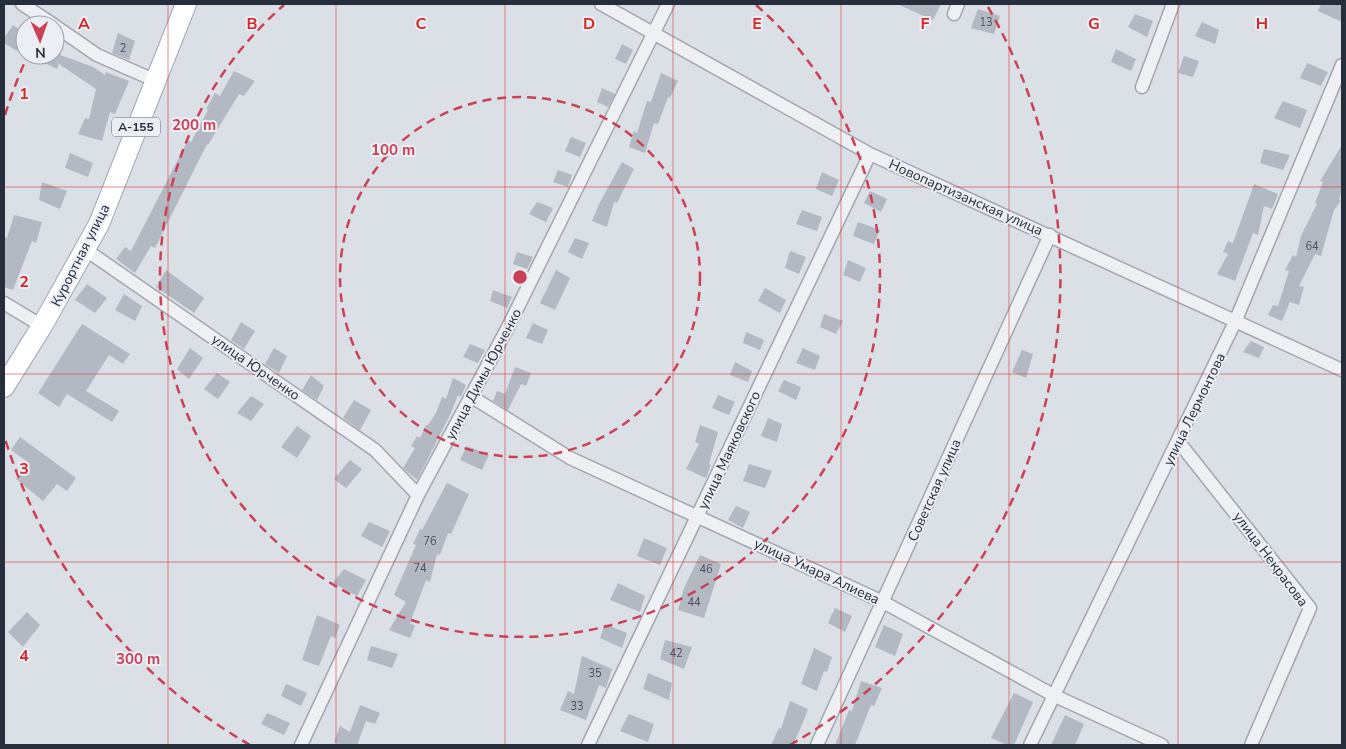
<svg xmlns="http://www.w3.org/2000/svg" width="1346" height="749" viewBox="0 0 1346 749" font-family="'Nunito Sans',sans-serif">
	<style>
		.building { fill: #b3b9c2 }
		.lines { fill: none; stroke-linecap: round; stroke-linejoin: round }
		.minor-casing { stroke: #a1a6af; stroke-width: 15 }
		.primary-casing { stroke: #9ba4b1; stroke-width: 22 }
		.minor { stroke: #eef0f4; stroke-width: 12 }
		.primary { stroke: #fff; stroke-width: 20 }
		.grid { fill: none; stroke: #d62828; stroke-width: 1; stroke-opacity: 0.55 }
		.ring { fill: none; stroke: #cb4054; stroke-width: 2.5; stroke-dasharray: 9 6 }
		.labels { text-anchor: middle; stroke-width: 4; stroke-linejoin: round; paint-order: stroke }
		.number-label { font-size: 11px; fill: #49505d }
		.shield { fill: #ebeef4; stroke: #616772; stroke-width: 1 }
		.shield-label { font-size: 12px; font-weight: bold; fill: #262d3b }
		.street-label { font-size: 14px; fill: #262d3b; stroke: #ebeef4 }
		.grid-label { font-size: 16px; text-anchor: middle; font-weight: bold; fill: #d62828; stroke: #ebeef4; stroke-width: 4; stroke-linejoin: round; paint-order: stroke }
		.centre { fill: #cb4054; stroke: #ebeef4; stroke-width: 2.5 }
		.ring-label { font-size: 15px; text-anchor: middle; font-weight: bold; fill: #cb4054; stroke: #ebeef4; stroke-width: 4; stroke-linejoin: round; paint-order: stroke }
	</style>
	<rect width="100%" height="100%" fill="#dbdfe6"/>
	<!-- building -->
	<path class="building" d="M897 4H941L933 20Z
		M1321 4H1342V22L1318 11Z
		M978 9 1000 16 994 34 971 28Z
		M1135 14 1153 21 1147 37 1128 27Z
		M1202 22 1219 30 1215 44 1195 36Z
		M13 25 25 33V39L17 51 4 43V38Z
		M118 33 135 41 129 60 112 53Z
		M622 44 633 50 626 64 615 59Z
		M1116 49 1136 59 1131 71 1111 62Z
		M55 53 93 67 105 75 106 72 129 81 115 114 110 112 102 141 78 134 85 118 89 119 96 89 59 64 57 69 42 62 45 55H55Z
		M1184 56 1199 61 1193 77 1178 73Z
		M1307 63 1328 72 1321 86 1300 78Z
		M234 71 255 81 244 96 239 94 208 145 207 144 155 248 151 246 135 273 116 259 125 247 131 251 188 140 191 142 208 110 206 109 215 93 220 96Z
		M661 73 678 81 670 98 668 97 658 124 654 123 645 153 629 147 634 131 637 133 647 101 651 102Z
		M602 88 615 94 608 107 597 102Z
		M1283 101 1307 110 1300 128 1274 118Z
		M571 137 586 143 580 157 565 151Z
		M1342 145V190L1339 200 1341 201 1334 210 1321 256 1315 254 1299 286 1304 287 1299 305 1290 302 1282 321 1268 315 1273 305 1278 306 1289 271 1285 270 1293 255 1296 257 1301 236 1317 204 1315 203 1323 182 1320 181Z
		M1264 149 1290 155 1283 170 1260 163Z
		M70 153 93 163 88 177 65 168Z
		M622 162 634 169 617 203 614 202 607 227 592 221 599 204Z
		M558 170 572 175 568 187 553 182Z
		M822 172 839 180 832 196 816 189Z
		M42 182 67 191 60 209 39 200Z
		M1254 184 1278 194 1272 209 1264 206 1258 235 1253 233 1235 281 1217 274 1228 254 1223 252 1228 241 1233 243Z
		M870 191 887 199 881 212 864 203Z
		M537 202 553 208 546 222 529 214Z
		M802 210 822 217 817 231 796 224Z
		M14 215 42 222 36 243 32 241 13 290 4 287V237L7 238Z
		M858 222 880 230 874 244 853 236Z
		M575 238 589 243 582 259 568 252Z
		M790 251 806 257 799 274 785 268Z
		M517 252 533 257 527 269 513 264Z
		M848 260 866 268 860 282 843 275Z
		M166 270 204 298 194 313 156 287Z
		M556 270 570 278 555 310 540 303Z
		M87 284 107 298 95 313 75 300Z
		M765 288 786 300 780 313 758 301Z
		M493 290 512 297 507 308 490 301Z
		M124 294 142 306 135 321 115 310Z
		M824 314 843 321 836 334 820 327Z
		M241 322 255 331 244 349 231 340Z
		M533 323 548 330 542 344 526 338Z
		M82 324 130 354 123 364 109 355 86 391 119 411 112 422 67 394 59 407 38 393Z
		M746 332 764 340 760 350 743 343Z
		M1251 341 1264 347 1259 358 1243 352Z
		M470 344 485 350 478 363 463 357Z
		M190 348 203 358 189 379 177 369Z
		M274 348 287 356 279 373 265 364Z
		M803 348 820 356 815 370 796 363Z
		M1022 350 1033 354 1026 378 1012 372Z
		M735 362 752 371 748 382 730 375Z
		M515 367 531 373 526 386 521 384 508 410 493 401 497 391 505 394Z
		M217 373 230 382 218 399 204 389Z
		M311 375 324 386 317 400 302 390Z
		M453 378 466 385 461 397 458 395 450 415 417 480 403 468 415 448 411 446 417 436 420 438 426 425H428L436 413 442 397 446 399Z
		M784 380 801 387 796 400 778 391Z
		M718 395 735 402 729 415 712 408Z
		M251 396 264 404 251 421 237 413Z
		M354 400 371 410 360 430 343 418Z
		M768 418 782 424 777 442 761 436Z
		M700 425 718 432 709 464 711 465 706 478 686 469 699 444 695 442Z
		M297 426 311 436 297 458 281 447Z
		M20 437 76 478 67 491 57 484 43 501 16 479 29 463 11 450Z
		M467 446 489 455 482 470 460 460Z
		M350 460 362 469 346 488 334 479Z
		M749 464 772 471 765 488 743 481Z
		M447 483 469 494 451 534 448 533 440 555 437 554 430 582 426 580 410 623 415 626 410 638 389 630 406 602 394 595 416 545 413 544 420 529 422 530Z
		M736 506 750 512 743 528 728 520Z
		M369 522 390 531 382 547 361 536Z
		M644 538 667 548 660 565 637 556Z
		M700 555 721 564 704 618 678 610 684 588Z
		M344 569 366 580 357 596 333 583Z
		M618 583 645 596 640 612 610 600Z
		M835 608 852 616 845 632 828 623Z
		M27 612 40 625 23 647 8 632Z
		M317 615 340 625 335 638 331 636 319 666 302 660Z
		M605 624 627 633 622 648 600 638Z
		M884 625 903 634 895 656 875 647Z
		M665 640 692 647 684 669 660 659Z
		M371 646 398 654 392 668 367 660Z
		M814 648 832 657 827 672 824 671 817 691 801 684Z
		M582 656 612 669 606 688 599 685 586 720 560 710 568 691 574 694Z
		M648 673 672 683 669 700 643 689Z
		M861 681 882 688 874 706 871 705 855 745H835L849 710 852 711Z
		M286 684 307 693 301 706 281 696Z
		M1014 693 1033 702 1014 745H1007L991 738Z
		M790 701 808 709 804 720 793 745H771L779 728 781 729Z
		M360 705 380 713 375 724 366 721 357 745H342L334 742 340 726 350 732Z
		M267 713 290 723 284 735 261 724Z
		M629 714 654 724 648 742 620 731Z
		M1065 715 1084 724 1075 745H1051Z"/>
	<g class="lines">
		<defs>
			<path id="minor" d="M22 4 54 25
				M601 4 870 154 1342 370
				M954 14 958 4
				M55 26 97 55 154 80
				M1142 87 1173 4
				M86 250 375 450 418 495
				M4 303 42 326
				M472 397 570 458 883 602 1055 696 1162 745
				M1178 441 1310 608 1251 745
				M301 745 418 495 508 327 668 4
				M588 745 870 154
				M817 745 1050 235
				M1030 745 1235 322 1342 65"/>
			<path id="primary" d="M4 387 42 326 99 224 186 4"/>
		</defs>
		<!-- minor casing -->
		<use href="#minor" class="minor-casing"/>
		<!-- primary casing -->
		<use href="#primary" class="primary-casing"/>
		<!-- minor -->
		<use href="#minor" class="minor"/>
		<!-- primary -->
		<use href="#primary" class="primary"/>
	</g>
	<!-- grid -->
	<path class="grid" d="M168 4V745M336 4V745M505 4V745M673 4V745M841 4V745M1009 4V745M1178 4V745M4 187H1342M4 374H1342M4 562H1342"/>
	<!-- distance rings -->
	<g class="ring">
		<circle cx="520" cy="277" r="180"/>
		<path d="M756 5A360 360 0 1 1 284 5"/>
		<path d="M250 745A540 540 0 0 1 5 439M5 115A540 540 0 0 1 27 57M988 7A540 540 0 0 1 790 745"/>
	</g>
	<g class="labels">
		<!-- number labels -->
		<g class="number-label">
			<text x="986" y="26">13</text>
			<text x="123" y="52">2</text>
			<text x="1312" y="250">64</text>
			<text x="430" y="545">76</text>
			<text x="420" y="572">74</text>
			<text x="706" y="573">46</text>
			<text x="694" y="606">44</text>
			<text x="676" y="657">42</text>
			<text x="595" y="677">35</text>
			<text x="577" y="710">33</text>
		</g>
		<!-- shield labels -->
		<rect class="shield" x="112" y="117.5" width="48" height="19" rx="4"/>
		<g class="shield-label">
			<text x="136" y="131">А-155</text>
		</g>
		<!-- street labels -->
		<g class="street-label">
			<text transform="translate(966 197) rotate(24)" y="5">Новопартизанская улица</text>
			<text transform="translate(80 255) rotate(-63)" y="5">Курортная улица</text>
			<text transform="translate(256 367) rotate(35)" y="5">улица Юрченко</text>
			<text transform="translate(483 374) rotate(-62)" y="5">улица Димы Юрченко</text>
			<text transform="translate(1194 409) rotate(-64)" y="5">улица Лермонтова</text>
			<text transform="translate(729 450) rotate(-65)" y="5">улица Маяковского</text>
			<text transform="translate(934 490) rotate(-66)" y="5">Советская улица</text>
			<text transform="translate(1271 559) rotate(53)" y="5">улица Некрасова</text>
			<text transform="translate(817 571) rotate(25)" y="5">улица Умара Алиева</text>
		</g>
	</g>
	<g class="grid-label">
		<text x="84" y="29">A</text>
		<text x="252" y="29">B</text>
		<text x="421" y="29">C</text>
		<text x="589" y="29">D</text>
		<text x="757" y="29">E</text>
		<text x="925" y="29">F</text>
		<text x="1094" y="29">G</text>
		<text x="1262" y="29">H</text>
		<text x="24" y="99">1</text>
		<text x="24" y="287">2</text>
		<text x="24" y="474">3</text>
		<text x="24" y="661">4</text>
	</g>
	<circle cx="520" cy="277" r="8" class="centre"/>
	<g class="ring-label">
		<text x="194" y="130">200 m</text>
		<text x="393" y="155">100 m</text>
		<text x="138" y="664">300 m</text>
	</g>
	<!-- border -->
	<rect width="1346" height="749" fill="none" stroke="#262d3b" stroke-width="10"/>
	<!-- north arrow -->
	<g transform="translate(40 40) rotate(178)"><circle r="24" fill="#ebeef4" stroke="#9ca1aa"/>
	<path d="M0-4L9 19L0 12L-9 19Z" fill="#cb4054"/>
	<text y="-8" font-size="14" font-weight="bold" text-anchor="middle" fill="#262d3b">N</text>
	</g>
</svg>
